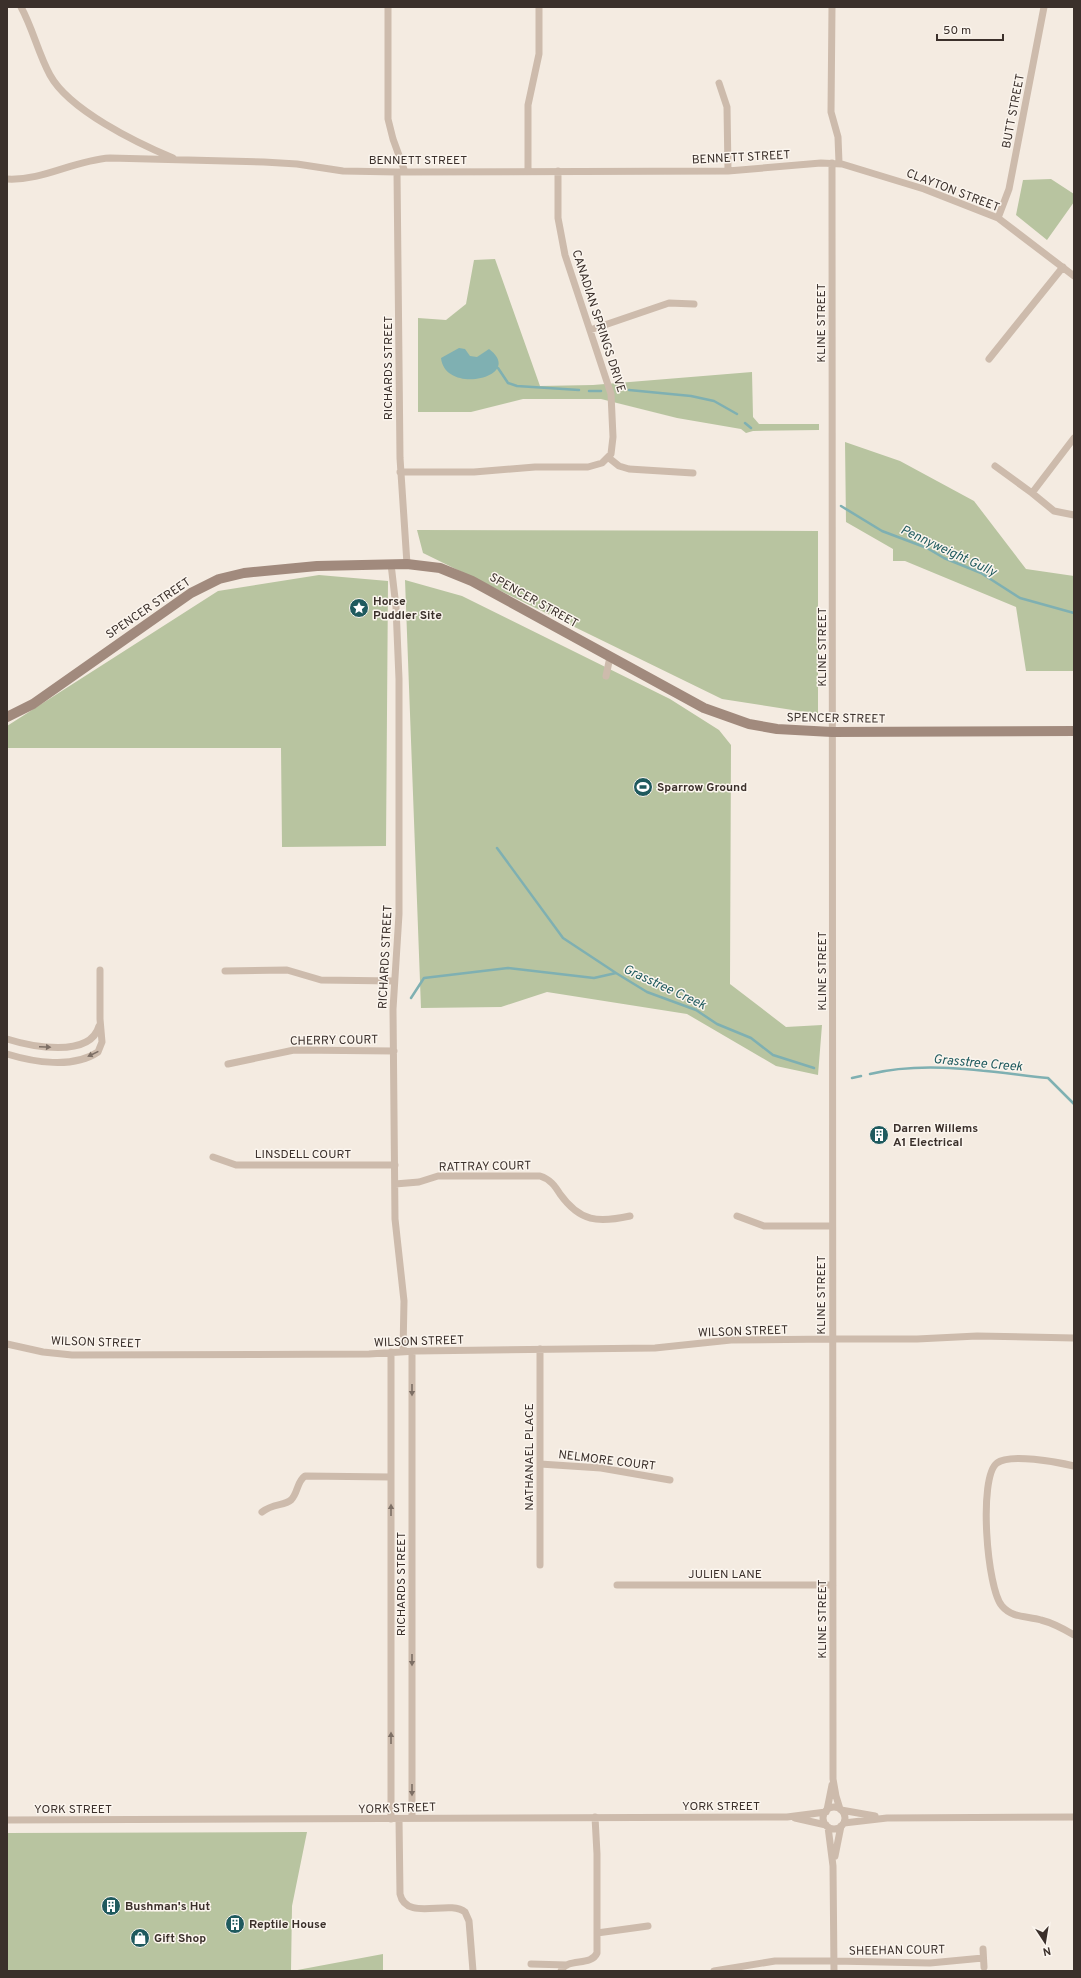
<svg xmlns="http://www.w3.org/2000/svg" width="1081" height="1978" viewBox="0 0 1081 1978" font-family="Overpass,sans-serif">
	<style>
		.green { fill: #b8c4a0 }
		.water { fill: #7fb0b2 }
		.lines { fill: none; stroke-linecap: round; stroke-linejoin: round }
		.stream { stroke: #7fb0b2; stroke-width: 2.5 }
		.street { stroke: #cdbbac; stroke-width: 7 }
		.secondary { stroke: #a18a7d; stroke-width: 10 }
		.oneway { fill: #7d6f65 }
		.labels { text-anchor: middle; stroke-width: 3; stroke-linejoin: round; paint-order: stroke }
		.street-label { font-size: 12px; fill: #3b302b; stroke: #fbf5ee }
		.poi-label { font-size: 12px; font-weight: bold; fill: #3b302b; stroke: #fbf5ee; text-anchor: start }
		.water-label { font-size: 13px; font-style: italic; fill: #1f5a5e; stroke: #fbf5ee }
	</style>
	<rect width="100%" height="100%" fill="#f4ebe1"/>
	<!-- green -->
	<path class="green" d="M1051 179 1074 194V202L1047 240 1016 215 1023 180Z
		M495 259 540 386 593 385 752 372 753 417 759 424H819V430L753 431 746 433 741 429 677 418 601 399H523L471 412H418V318L446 320 466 304 474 260Z
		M845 442 900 461 974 501 1026 569 1074 576V671H1026L1016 607 905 561H893V549L846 522Z
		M417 530 818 531V714L722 699 423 553Z
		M319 575 388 581 386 846 282 847 281 748H7V726L218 591Z
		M405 580 462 596 670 699 719 730 731 745 730 984 786 1027 822 1025 818 1075 776 1066 687 1014 547 992 501 1007 421 1008Z
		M307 1832 292 1906 291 1971H7V1833Z
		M383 1954V1971H292Z"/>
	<!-- water -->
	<path class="water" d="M459 348 465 349 470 356 477 357 489 349C526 377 445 396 441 358Z"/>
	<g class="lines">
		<!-- stream -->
		<path class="stream" d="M498 368 508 383 517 386 579 390
			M629 390 691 396 714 401 737 414
			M589 391H601
			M745 423 751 428
			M841 506 882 531 927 548 944 558 981 573 1020 598 1074 613
			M497 848 563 938 616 973
			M411 998 424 978 508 968 594 978 616 973 647 992 696 1010 717 1024 751 1038 773 1055 814 1068
			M870 1074C927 1060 990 1072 1048 1078L1074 1104
			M852 1078 861 1076"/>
		<!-- street -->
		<path class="street" d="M21 7C33 29 38 53 50 75 69 110 137 143 173 158
			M388 7V119L393 139 405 172
			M832 7 831 112 838 137 839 163
			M719 83 727 107 728 171
			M832 163 833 1779 836 1796 840 1809
			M528 171V105L539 54V7
			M397 172 400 458 407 564
			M7 179C43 181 74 160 110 158L264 162 297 164 343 171 397 172 728 171 821 163 842 164 924 189 998 218 1074 276
			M998 218 1009 189 1044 7
			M590 330 669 303 694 304
			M989 359 1063 267
			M1074 438 1032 493 1054 511 1074 515
			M609 458 619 466 629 469 693 473
			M995 466 1032 493
			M400 472H474L535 467H588L602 463 611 454 613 437 611 394 565 255 558 218V171
			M391 564 396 607 399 679V914L393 1009 395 1219 404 1301 403 1351
			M606 676 610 657
			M225 971 287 970 321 980 394 981
			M7 1039C29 1046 90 1059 99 1026
			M7 1054C33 1062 73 1069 98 1052L102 1042 100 1019V970
			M228 1064 294 1050 394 1051
			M213 1157 236 1165H395
			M395 1184 419 1182 438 1176H540C550 1179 555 1186 560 1194 580 1222 598 1223 630 1216
			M737 1216 764 1226H832
			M832 1339H917L977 1336 1074 1338
			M7 1344 43 1352 72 1355 369 1354 416 1351 655 1348 731 1340 832 1339
			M540 1349V1565
			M412 1351V1818
			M391 1352V1819
			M540 1464 601 1468 670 1480
			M1074 1466C1058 1462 1009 1453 997 1463 978 1477 987 1589 1002 1606 1012 1618 1027 1616 1041 1620 1053 1623 1064 1629 1074 1635
			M262 1512C273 1503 284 1506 291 1500 298 1493 297 1481 305 1476L391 1477
			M617 1585H833
			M823 1818a11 11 0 1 1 22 0a11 11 0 1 1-22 0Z
			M827 1810 832 1785
			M841 1810 875 1816
			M795 1818 826 1825
			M399 1819 400 1894C406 1922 449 1899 465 1912L469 1921 473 1971
			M7 1820 787 1817 826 1812
			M844 1823 887 1818 1074 1817
			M828 1827 833 1866 834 1971
			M835 1856 841 1826
			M597 1933 648 1926
			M983 1949 984 1967
			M834 1961 930 1963 983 1958
			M531 1964 567 1965
			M561 1971C567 1957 591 1967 597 1953V1854L595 1817
			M714 1971 775 1961H834"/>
		<!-- secondary -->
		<path class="secondary" d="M7 717 33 704 191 593 219 579 244 573 317 566 407 564 440 568 472 581 704 708 749 724 777 729 832 732 1074 731"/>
	</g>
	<!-- one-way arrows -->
	<defs><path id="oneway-solid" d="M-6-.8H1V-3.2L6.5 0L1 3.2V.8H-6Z"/></defs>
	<g class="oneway">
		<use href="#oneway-solid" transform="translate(45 1047) rotate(3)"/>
		<use href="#oneway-solid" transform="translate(93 1054) rotate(154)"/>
		<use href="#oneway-solid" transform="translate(412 1390) rotate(90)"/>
		<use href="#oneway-solid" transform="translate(391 1510) rotate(-90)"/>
		<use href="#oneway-solid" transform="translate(412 1660) rotate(90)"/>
		<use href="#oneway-solid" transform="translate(391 1738) rotate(-90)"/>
		<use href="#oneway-solid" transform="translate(412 1790) rotate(90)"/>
	</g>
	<!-- icons -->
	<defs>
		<symbol id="sight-disc" viewBox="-11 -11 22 22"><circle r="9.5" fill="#1f5a5e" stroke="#fbf5ee"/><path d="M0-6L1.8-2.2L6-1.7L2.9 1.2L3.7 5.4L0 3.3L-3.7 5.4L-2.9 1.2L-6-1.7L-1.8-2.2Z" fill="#fff"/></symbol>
		<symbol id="stadium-disc" viewBox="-11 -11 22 22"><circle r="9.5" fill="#1f5a5e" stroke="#fbf5ee"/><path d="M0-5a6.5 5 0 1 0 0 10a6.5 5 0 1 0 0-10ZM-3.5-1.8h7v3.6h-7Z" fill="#fff"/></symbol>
		<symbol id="building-disc" viewBox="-11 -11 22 22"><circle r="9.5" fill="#1f5a5e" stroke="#fbf5ee"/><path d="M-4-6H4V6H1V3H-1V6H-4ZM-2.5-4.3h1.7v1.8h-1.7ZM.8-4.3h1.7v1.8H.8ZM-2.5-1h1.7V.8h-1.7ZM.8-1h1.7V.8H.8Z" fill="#fff"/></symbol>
		<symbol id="shop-disc" viewBox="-11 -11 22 22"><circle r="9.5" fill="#1f5a5e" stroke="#fbf5ee"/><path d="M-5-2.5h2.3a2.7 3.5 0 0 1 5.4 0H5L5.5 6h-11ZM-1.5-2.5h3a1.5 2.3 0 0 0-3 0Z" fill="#fff"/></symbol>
	</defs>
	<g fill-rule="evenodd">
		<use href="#sight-disc" x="348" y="597" width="22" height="22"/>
		<use href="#stadium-disc" x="632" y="776" width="22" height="22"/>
		<use href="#building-disc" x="868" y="1124" width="22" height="22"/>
		<use href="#building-disc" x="100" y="1895" width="22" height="22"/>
		<use href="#building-disc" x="224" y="1913" width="22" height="22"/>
		<use href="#shop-disc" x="129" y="1927" width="22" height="22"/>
	</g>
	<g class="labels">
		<!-- street labels -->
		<g class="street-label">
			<text transform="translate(1013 111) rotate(-79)" y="4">BUTT STREET</text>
			<text transform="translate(741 157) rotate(-3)" y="4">BENNETT STREET</text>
			<text x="418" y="164">BENNETT STREET</text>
			<text transform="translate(953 190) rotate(21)" y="4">CLAYTON STREET</text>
			<text transform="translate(599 321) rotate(72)" y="4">CANADIAN SPRINGS DRIVE</text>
			<text transform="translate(821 323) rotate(-90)" y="4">KLINE STREET</text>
			<text transform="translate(388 368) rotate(-90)" y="4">RICHARDS STREET</text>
			<text transform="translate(534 600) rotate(29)" y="4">SPENCER STREET</text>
			<text transform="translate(148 608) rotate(-34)" y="4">SPENCER STREET</text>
			<text transform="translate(822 647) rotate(-90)" y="4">KLINE STREET</text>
			<text transform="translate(836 718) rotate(1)" y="4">SPENCER STREET</text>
			<text transform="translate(385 957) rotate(-87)" y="4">RICHARDS STREET</text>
			<text transform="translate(822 971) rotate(-90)" y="4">KLINE STREET</text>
			<text transform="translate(334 1040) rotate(-1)" y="4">CHERRY COURT</text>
			<text x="303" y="1158">LINSDELL COURT</text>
			<text transform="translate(485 1166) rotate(-1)" y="4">RATTRAY COURT</text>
			<text transform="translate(821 1295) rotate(-90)" y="4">KLINE STREET</text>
			<text transform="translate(743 1331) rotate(-2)" y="4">WILSON STREET</text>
			<text transform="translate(419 1341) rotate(-2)" y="4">WILSON STREET</text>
			<text transform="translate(96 1342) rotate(2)" y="4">WILSON STREET</text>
			<text transform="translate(529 1457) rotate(-90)" y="4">NATHANAEL PLACE</text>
			<text transform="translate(607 1460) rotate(7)" y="4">NELMORE COURT</text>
			<text x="725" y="1578">JULIEN LANE</text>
			<text transform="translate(401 1584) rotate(-90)" y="4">RICHARDS STREET</text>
			<text transform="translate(822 1619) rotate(-90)" y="4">KLINE STREET</text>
			<text x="721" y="1810">YORK STREET</text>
			<text transform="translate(397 1808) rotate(-2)" y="4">YORK STREET</text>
			<text x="73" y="1813">YORK STREET</text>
			<text transform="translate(897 1950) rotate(-1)" y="4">SHEEHAN COURT</text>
		</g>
		<!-- poi labels -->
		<g class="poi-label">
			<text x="373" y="605">Horse<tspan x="373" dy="14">Puddler Site</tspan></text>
			<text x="657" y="791">Sparrow Ground</text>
			<text x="893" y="1132">Darren Willems<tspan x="893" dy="14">A1 Electrical</tspan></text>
			<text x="125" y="1910">Bushman's Hut</text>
			<text x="249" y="1928">Reptile House</text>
			<text x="154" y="1942">Gift Shop</text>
		</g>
		<!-- water labels -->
		<g class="water-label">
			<text transform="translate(949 550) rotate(25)" y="5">Pennyweight Gully</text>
			<text transform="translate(665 986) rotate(25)" y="5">Grasstree Creek</text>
			<text transform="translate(978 1062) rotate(5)" y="5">Grasstree Creek</text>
		</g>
	</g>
	<!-- border -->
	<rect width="1081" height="1978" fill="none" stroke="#3b302b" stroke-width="16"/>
	<!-- north arrow -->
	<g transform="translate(1045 1942) rotate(168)" stroke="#fbf5ee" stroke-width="3" paint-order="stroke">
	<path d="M0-3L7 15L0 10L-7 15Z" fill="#3b302b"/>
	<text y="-6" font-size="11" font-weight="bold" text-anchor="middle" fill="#3b302b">N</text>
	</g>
	<!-- scale -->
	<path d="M937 34v6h66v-6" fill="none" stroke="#3b302b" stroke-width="2"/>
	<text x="943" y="34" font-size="12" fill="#3b302b" stroke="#fbf5ee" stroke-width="3" paint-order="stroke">50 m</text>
</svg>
